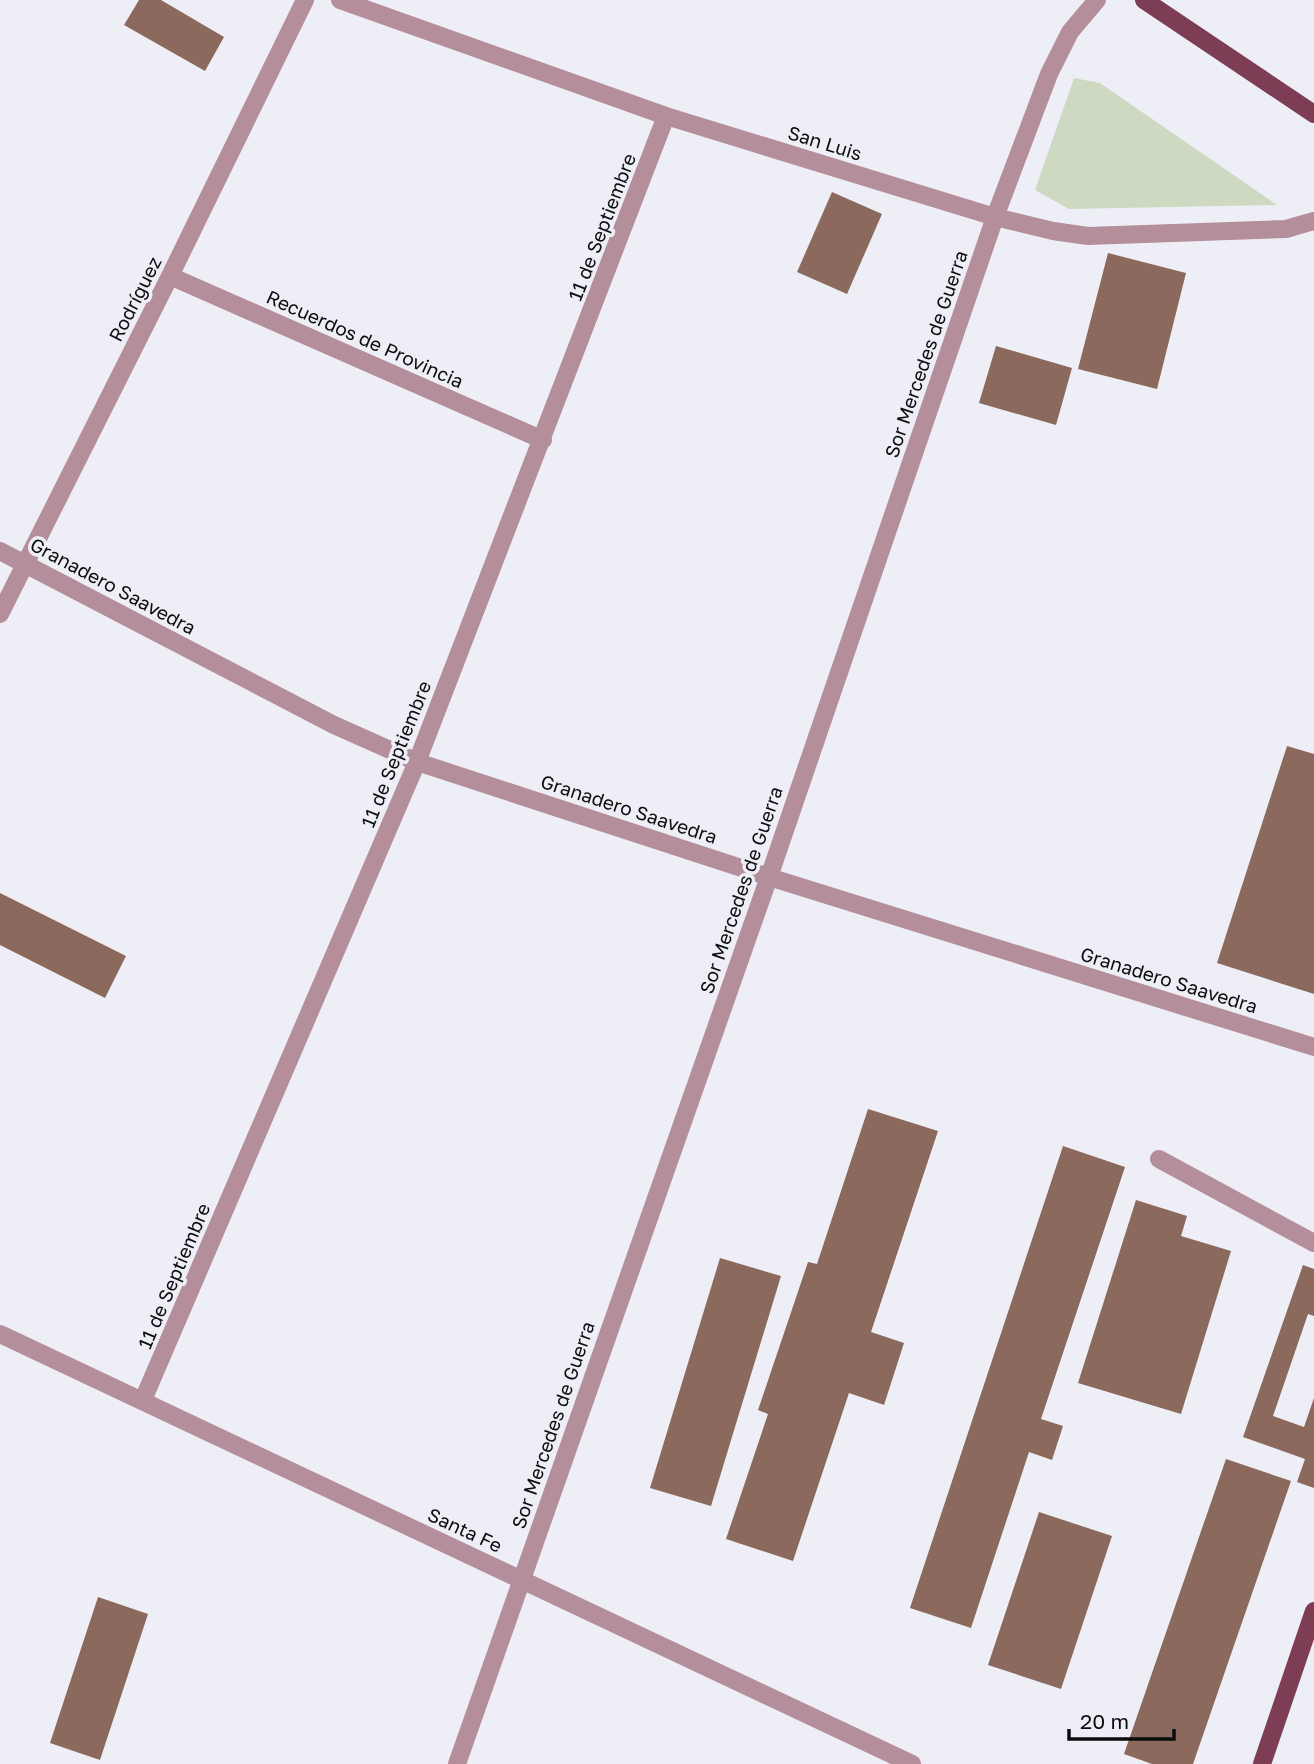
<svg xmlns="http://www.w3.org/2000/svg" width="1314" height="1764" viewBox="0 0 1314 1764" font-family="'Golos Text',sans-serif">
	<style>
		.green { fill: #ced9c2 }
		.building { fill: #8b695c }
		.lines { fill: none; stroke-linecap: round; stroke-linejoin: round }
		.minor { stroke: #b48e9a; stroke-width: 18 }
		.major { stroke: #7d3d55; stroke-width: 18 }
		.labels { text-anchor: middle; stroke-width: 7; stroke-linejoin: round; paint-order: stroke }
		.street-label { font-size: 19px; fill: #0d0d0f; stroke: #eeeff6 }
	</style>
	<rect width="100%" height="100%" fill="#eeeff6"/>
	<!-- green -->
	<path class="green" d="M1074 78 1100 83 1277 205 1069 209 1035 190Z"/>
	<!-- building -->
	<path class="building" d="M139 0H161L224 37 205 71 124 25Z
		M832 192 882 214 847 294 797 272Z
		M1108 253 1186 273 1157 389 1078 369Z
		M996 346 1072 368 1056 425 979 403Z
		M1287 746 1314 754V994L1217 963Z
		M0 893 126 956 105 998 0 945Z
		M868 1109 938 1131 871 1332 904 1343 884 1405 849 1393 793 1561 726 1539 768 1414 758 1410 808 1262 817 1264Z
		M1063 1146 1125 1167 1041 1419 1063 1426 1052 1460 1029 1452 971 1628 910 1608Z
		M1136 1200 1187 1216 1181 1236 1231 1251 1181 1414 1078 1383Z
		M720 1258 781 1276 711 1506 650 1488Z
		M1303 1265 1314 1269V1316L1308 1314 1273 1416 1304 1427 1314 1398V1488L1297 1482 1305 1459 1243 1437Z
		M1226 1459 1291 1481 1193 1764H1152L1124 1754Z
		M1039 1512 1112 1536 1061 1689 988 1665Z
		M98 1597 148 1614 100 1760 50 1743Z"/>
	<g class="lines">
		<!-- minor -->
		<path class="minor" d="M340 0 666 116 995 217 1053 231 1088 236 1286 229 1314 221
			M170 276 543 440
			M0 551 334 725 417 762 769 877 1314 1047
			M0 614 170 276 305 0
			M1159 1159 1314 1243
			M0 1334 912 1764
			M143 1400 417 762 666 116
			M457 1764 769 877 995 217 1049 74 1070 32 1097 0"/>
		<!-- major -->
		<path class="major" d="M1144 0 1314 114
			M1262 1764 1314 1611"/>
	</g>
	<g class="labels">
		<!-- street labels -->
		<g class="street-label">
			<text transform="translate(825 143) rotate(17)" y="7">San Luis</text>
			<text transform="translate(602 227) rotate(-69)" y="7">11 de Septiembre</text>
			<text transform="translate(135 299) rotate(-63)" y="7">Rodríguez</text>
			<text transform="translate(365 339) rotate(24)" y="7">Recuerdos de Provincia</text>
			<text transform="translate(926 354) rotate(-71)" y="7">Sor Mercedes de Guerra</text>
			<text transform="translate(113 586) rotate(28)" y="7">Granadero Saavedra</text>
			<text transform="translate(396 754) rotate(-68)" y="7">11 de Septiembre</text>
			<text transform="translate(629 809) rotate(18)" y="7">Granadero Saavedra</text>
			<text transform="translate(741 890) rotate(-71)" y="7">Sor Mercedes de Guerra</text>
			<text transform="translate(1169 980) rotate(17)" y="7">Granadero Saavedra</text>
			<text transform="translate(174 1276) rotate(-67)" y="7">11 de Septiembre</text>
			<text transform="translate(553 1425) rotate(-71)" y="7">Sor Mercedes de Guerra</text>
			<text transform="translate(465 1530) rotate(25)" y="7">Santa Fe</text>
		</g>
	</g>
	<!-- scale -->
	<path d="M1069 1729v10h105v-10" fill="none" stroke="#0d0d0f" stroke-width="3.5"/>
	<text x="1080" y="1729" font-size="21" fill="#0d0d0f" stroke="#eeeff6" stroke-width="5" paint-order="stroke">20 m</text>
</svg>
